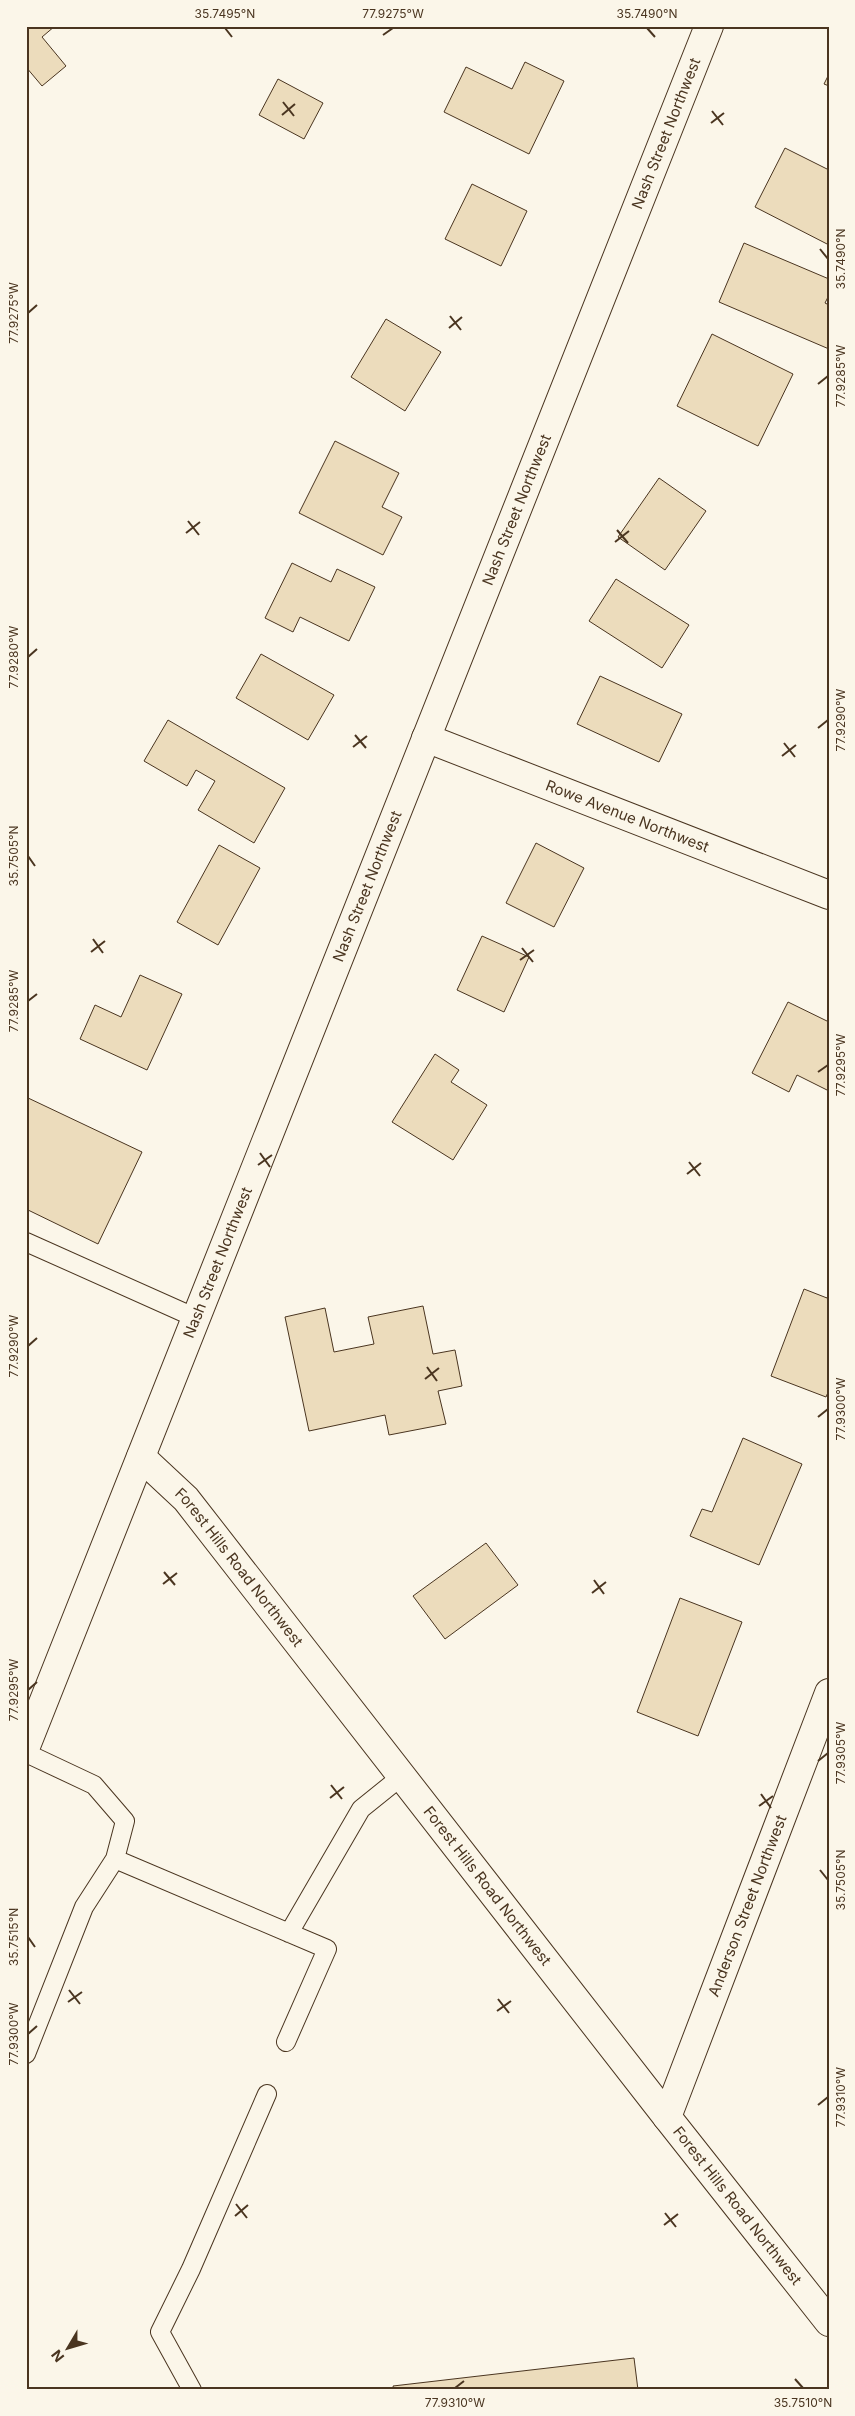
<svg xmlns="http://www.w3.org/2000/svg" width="855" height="2416" viewBox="0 0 855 2416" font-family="Inter,sans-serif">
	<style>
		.building { fill: #ecdcbc; stroke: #4a3520 }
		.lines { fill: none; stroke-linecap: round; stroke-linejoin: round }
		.service-casing { stroke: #4a3520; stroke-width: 20 }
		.minor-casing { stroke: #4a3520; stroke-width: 30 }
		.secondary-casing { stroke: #4a3520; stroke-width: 30 }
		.service { stroke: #fbf6e9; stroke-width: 18 }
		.minor { stroke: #fbf6e9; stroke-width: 28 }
		.secondary { stroke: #fbf6e9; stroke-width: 28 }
		.ticks { fill: none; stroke: #4a3520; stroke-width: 2 }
		.labels { text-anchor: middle; stroke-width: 4; stroke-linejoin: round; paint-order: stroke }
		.street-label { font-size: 15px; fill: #4a3520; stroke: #fbf6e9 }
		.neatline { fill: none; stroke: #4a3520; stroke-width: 2 }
		.ticks-label { font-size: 12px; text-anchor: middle; fill: #4a3520 }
	</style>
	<rect width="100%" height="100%" fill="#fbf6e9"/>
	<!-- building -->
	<path class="building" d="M26 26H55L42 37 66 66 42 86 26 67Z
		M525 62 564 81 529 154 444 112 466 67 512 89Z
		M829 74V86L824 84Z
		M278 79 323 103 304 139 259 115Z
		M785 148 829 170V245L755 207Z
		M472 184 527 211 501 266 445 239Z
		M744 243 829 279V295L825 303 829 305V349L719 302Z
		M386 319 441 352 405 411 351 377Z
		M712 334 793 374 758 446 677 406Z
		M335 441 399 473 382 507 402 517 383 555 299 513Z
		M659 478 706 511 665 570 618 537Z
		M292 563 331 582 337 569 375 587 349 641 300 617 293 632 265 618Z
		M616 579 689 625 662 668 589 621Z
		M261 654 334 695 308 740 236 698Z
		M600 676 682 714 659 762 577 724Z
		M168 720 285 788 254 843 198 810 215 781 196 770 187 786 144 761Z
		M536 843 584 868 554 927 506 903Z
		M219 845 260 868 218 945 177 922Z
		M482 936 529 957 504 1012 457 990Z
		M140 975 182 994 147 1070 80 1039 95 1005 121 1017Z
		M788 1002 829 1022V1091L797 1075 789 1092 752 1073Z
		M435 1054 459 1070 451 1082 487 1105 453 1160 392 1122Z
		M26 1097 142 1152 98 1244 26 1209Z
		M804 1289 827 1298 829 1293V1390L826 1397 771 1376Z
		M423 1306 433 1354 455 1350 462 1386 438 1391 446 1424 389 1435 385 1415 309 1431 285 1317 325 1308 334 1352 374 1344 368 1317Z
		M743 1438 802 1464 759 1565 690 1536 702 1509 712 1512Z
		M486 1543 518 1585 445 1639 413 1596Z
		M680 1598 742 1622 698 1736 637 1712Z
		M634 2358 638 2390H394L393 2386Z"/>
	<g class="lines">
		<defs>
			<path id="service" d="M26 1242 196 1318
				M26 1753 94 1785 125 1821 115 1859 84 1907 26 2054
				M115 1859 327 1949 286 2042
				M289 1933 361 1809 402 1776
				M192 2390 160 2332 191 2269 267 2094"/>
			<g id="minor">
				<path id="s1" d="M426 738 829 895"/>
				<path id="s2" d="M667 2117 829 1693"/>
			</g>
			<g id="secondary">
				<path id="s3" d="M141 1457 186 1499 667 2117 829 2322"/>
				<path id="s4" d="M26 1746 709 26"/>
			</g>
		</defs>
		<!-- service casing -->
		<use href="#service" class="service-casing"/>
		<!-- minor casing -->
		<use href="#minor" class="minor-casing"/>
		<!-- secondary casing -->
		<use href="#secondary" class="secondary-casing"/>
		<!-- service -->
		<use href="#service" class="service"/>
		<!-- minor -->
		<use href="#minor" class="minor"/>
		<!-- secondary -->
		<use href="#secondary" class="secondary"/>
	</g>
	<!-- ticks -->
	<path class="ticks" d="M225 28 232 37M647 28 655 37M383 35 393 28M283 102 294 116M712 111 723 125M282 115 295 104M711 123 724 113M820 249 828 259M28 313 37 305M450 316 461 330M449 328 462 317M818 384 828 376M188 521 199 535M617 530 628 543M186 533 200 522M615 542 629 531M28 657 37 649M818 728 828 720M355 735 366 748M784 743 795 757M353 747 367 736M782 756 796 745M28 856 35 866M93 939 103 953M522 948 533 962M91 952 105 941M520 960 534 950M28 1001 37 994M818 1072 828 1065M260 1153 270 1167M689 1162 700 1176M258 1165 272 1155M687 1174 701 1163M28 1346 37 1338M427 1367 437 1381M425 1379 439 1368M818 1417 828 1409M164 1572 175 1585M594 1580 604 1594M163 1584 177 1573M592 1593 606 1582M28 1690 37 1682M818 1761 828 1753M331 1785 342 1799M761 1794 771 1808M330 1798 344 1787M759 1806 773 1796M820 1870 828 1880M28 1937 35 1947M69 1990 80 2004M498 1999 509 2013M68 2002 82 1992M497 2011 511 2001M28 2034 37 2026M818 2105 828 2097M236 2204 247 2218M665 2213 676 2227M235 2216 248 2205M664 2225 678 2214M795 2379 803 2388M455 2388 464 2381"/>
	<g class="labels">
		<!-- street labels -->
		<g class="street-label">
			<text dy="5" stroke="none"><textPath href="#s4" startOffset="1735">Nash Street Northwest</textPath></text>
			<text dy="5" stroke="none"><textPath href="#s4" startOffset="1330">Nash Street Northwest</textPath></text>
			<text dy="5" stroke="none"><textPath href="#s1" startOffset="216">Rowe Avenue Northwest</textPath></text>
			<text dy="5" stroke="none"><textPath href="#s4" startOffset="925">Nash Street Northwest</textPath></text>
			<text dy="5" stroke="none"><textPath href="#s4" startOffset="520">Nash Street Northwest</textPath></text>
			<text dy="5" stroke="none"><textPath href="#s3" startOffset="148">Forest Hills Road Northwest</textPath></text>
			<text dy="5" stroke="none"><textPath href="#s3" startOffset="552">Forest Hills Road Northwest</textPath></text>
			<text dy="5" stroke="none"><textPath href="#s2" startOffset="226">Anderson Street Northwest</textPath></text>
			<text dy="5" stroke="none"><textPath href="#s3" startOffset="958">Forest Hills Road Northwest</textPath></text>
		</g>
	</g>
	<!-- border -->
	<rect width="855" height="2416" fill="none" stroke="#fbf6e9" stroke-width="55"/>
	<!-- north arrow -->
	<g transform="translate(68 2348) rotate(232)" stroke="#fbf6e9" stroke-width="4" paint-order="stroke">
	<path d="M0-4L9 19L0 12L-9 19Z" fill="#4a3520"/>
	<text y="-8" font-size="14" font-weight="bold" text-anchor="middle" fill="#4a3520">N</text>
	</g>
	<rect x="28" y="28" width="800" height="2360" class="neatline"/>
	<g class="ticks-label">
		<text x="225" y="18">35.7495°N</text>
		<text x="393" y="18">77.9275°W</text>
		<text x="647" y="18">35.7490°N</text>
		<text transform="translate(841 259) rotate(-90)" y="4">35.7490°N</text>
		<text transform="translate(14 313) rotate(-90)" y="4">77.9275°W</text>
		<text transform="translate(841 376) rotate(-90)" y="4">77.9285°W</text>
		<text transform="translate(14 657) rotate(-90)" y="4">77.9280°W</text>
		<text transform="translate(841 720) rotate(-90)" y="4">77.9290°W</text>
		<text transform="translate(14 856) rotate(-90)" y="4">35.7505°N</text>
		<text transform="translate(14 1001) rotate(-90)" y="4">77.9285°W</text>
		<text transform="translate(841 1065) rotate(-90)" y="4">77.9295°W</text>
		<text transform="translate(14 1346) rotate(-90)" y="4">77.9290°W</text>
		<text transform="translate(841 1409) rotate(-90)" y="4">77.9300°W</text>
		<text transform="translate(14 1690) rotate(-90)" y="4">77.9295°W</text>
		<text transform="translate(841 1753) rotate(-90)" y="4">77.9305°W</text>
		<text transform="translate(841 1880) rotate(-90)" y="4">35.7505°N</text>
		<text transform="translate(14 1937) rotate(-90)" y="4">35.7515°N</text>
		<text transform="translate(14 2034) rotate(-90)" y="4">77.9300°W</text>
		<text transform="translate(841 2097) rotate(-90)" y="4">77.9310°W</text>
		<text x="455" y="2407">77.9310°W</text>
		<text x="803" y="2407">35.7510°N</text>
	</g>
</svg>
